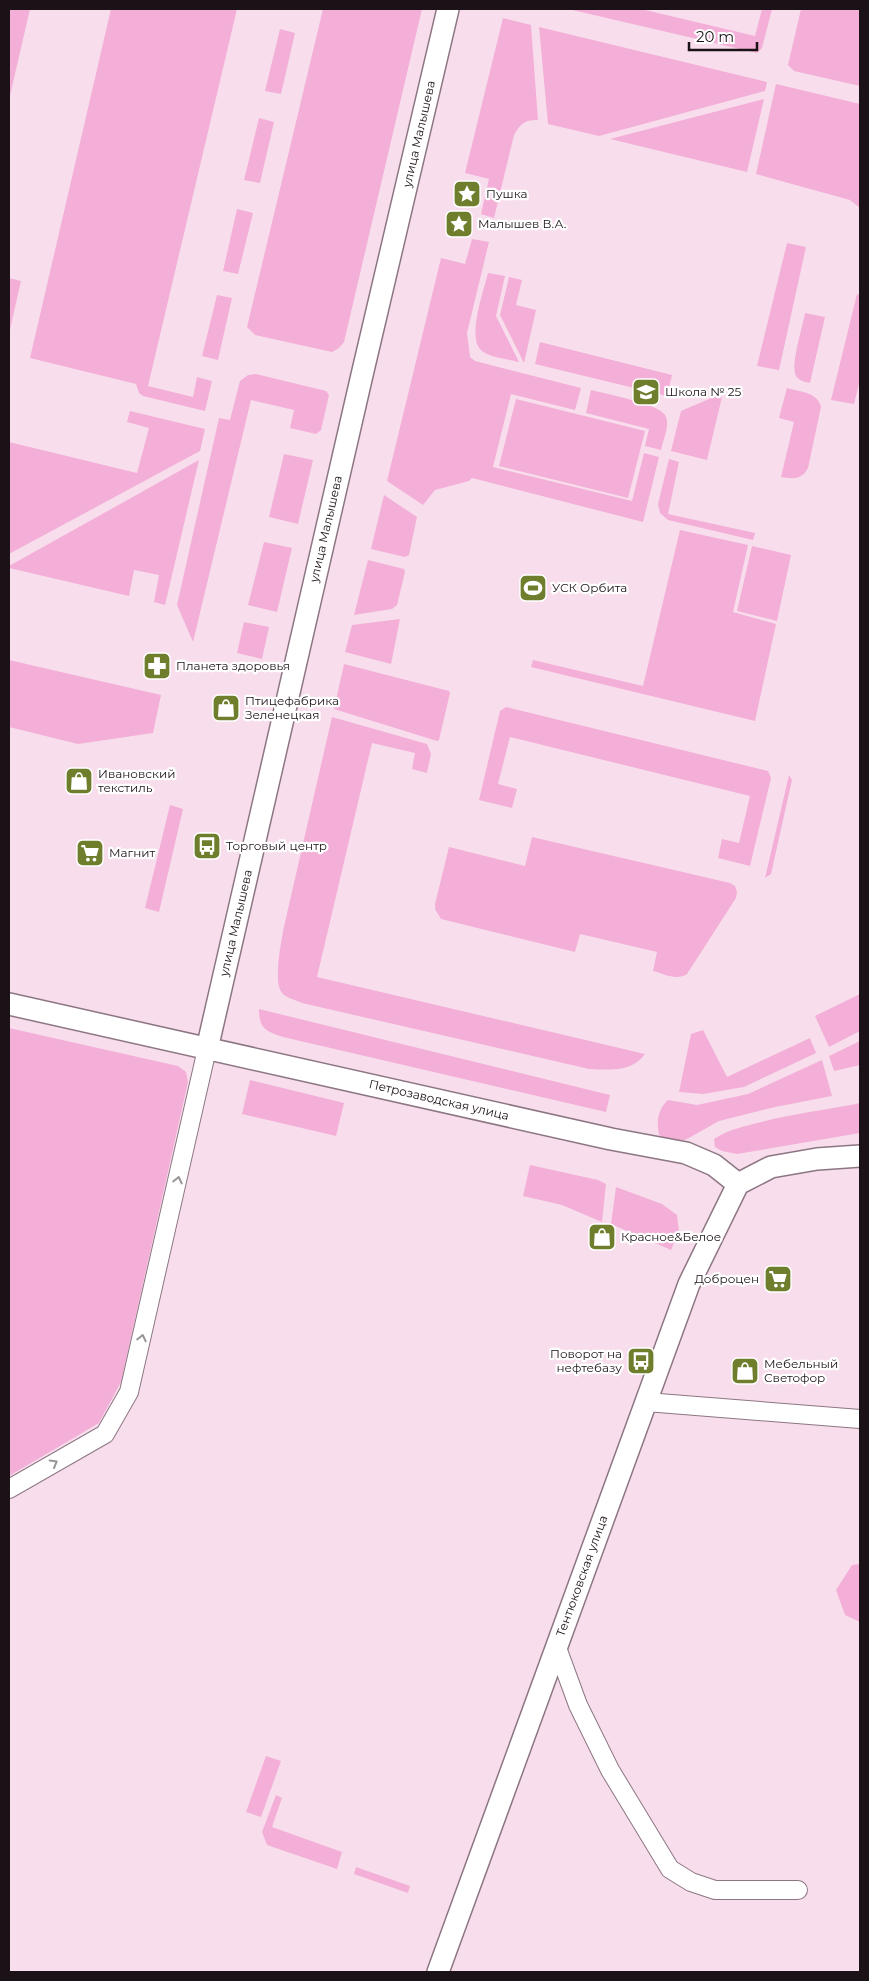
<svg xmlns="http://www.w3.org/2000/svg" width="869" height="1981" viewBox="0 0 869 1981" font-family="Montserrat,sans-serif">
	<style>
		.green { fill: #f3afd7 }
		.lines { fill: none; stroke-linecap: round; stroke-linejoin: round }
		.minor-casing { stroke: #8d7683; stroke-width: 20 }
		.tertiary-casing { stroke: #8d7683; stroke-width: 24 }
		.minor { stroke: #fff; stroke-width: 18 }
		.tertiary { stroke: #fff; stroke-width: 21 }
		.oneway { stroke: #989497 }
		.labels { text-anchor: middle; stroke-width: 4.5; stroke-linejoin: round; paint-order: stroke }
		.street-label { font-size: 12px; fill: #1b1217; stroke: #fff }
		.poi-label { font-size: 12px; fill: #1b1217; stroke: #fff; text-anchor: start }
	</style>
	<rect width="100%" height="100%" fill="#f8deed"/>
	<!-- green -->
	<path class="green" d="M9 9H30L9 100Z
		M111 9H237L148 386 193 397 197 377 212 381 205 411 143 396 139 393 136 384 30 358Z
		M323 9H422L344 342 339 348 332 352 255 335 247 327Z
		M568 9H641L755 36 762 9H772L762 48 757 53Z
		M801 9H860V86L794 71 788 65Z
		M503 18 531 25 538 120C525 120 521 123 514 135L494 218 481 214 489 179 465 173Z
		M539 27 767 82 765 91 599 136 548 124Z
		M280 29 295 33 281 94 265 91Z
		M776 84 860 104V208L850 200 756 174Z
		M764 99 747 172 610 139Z
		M259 118 274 122 260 183 244 180Z
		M237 209 253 213 238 274 223 271Z
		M472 239 489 242 467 333 470 357 475 361 581 388 575 410 511 394 493 467 632 501 644 453 659 457 643 522 472 478 469 481 435 490 423 505 387 481 441 258 465 264Z
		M787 243 806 247 779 370 757 366Z
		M488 273 505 276 496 316 519 362C508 359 491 358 482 351 466 339 484 290 488 273Z
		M509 277 522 280 516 305 536 310 524 363 500 315Z
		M9 278 21 281 9 334Z
		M857 294 860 295V380L854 404 831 400Z
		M217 295 232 298 218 360 202 356Z
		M805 313 825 317 810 383C805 382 799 381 796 376 790 365 803 326 805 313Z
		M540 342 672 375 667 396 535 364Z
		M256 374 326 391 329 395 321 430 316 434 290 428 294 410 251 400 193 642 177 605 219 418 230 420 240 381 248 375Z
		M787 388C800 392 818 392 821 407L808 468C802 480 793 479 781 477L794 422 779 418Z
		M591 390C606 394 659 404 665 415 671 424 663 440 661 450L645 446 649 429 586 413Z
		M716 396 722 397 707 460 671 451 681 411Z
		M516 399 645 431 628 498 499 466Z
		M130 411 205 429 200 451 9 554V442L137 473 149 428 127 422Z
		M284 454 313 460 298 524 269 517Z
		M669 459 679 462 668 514 755 533 753 540 668 520 660 513 658 504Z
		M199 460 165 605 154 602 159 575 134 570 129 596 9 568V566Z
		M384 495 417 517 409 555 405 557 371 549Z
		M680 530 748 545 733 612 776 624 755 721 531 667 533 660 643 686Z
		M264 542 292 548 277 612 248 605Z
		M752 546 791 555 777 621 737 611Z
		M368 560 404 569 405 572 397 605 392 609 354 615Z
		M400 619 391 664 345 652 352 625Z
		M244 622 269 627 262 659 237 653Z
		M9 660 161 695 153 733 78 744 9 727Z
		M344 664 449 691 450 693 439 740 437 741 334 709Z
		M506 707 768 771 771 778 750 866 718 858 722 839 739 843 750 796 510 737 498 784 517 789 512 808 479 800 500 711Z
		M332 717 427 744 431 754 427 773 412 769 415 753 372 743 317 977 645 1054C632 1072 610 1070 589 1069L302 1003C296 1000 286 998 282 993 273 982 281 944 283 931Z
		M789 775 792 780 771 874 765 878Z
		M170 805 183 809 159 912 145 908Z
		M532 837 730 883 735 886 737 892 736 898 687 974C677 981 664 974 653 971L657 952 580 934 575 952 441 919 435 909V904L449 847 525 866Z
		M860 994V1031L829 1047 815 1016Z
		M259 1009 610 1095 606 1112 283 1037C266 1031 259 1029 259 1009Z
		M9 1028 178 1066 186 1072 188 1082 121 1382 99 1423 9 1476Z
		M703 1030 727 1077 810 1038 816 1053 744 1087 703 1094 679 1092 691 1034Z
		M860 1041V1065L834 1071 829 1056Z
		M822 1060 832 1096 775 1107 719 1121 687 1139 678 1142 668 1140 659 1135C656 1122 658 1109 668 1100L697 1105 748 1094Z
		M250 1080 344 1103 336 1136 242 1114Z
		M860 1103V1133L737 1154 722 1151 715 1147 714 1139C727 1130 742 1127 757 1123 791 1114 826 1110 860 1103Z
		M530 1165 598 1180 606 1184 602 1222 562 1205 523 1196Z
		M616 1187 662 1204 677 1215 679 1231 671 1250 611 1224Z
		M860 1564V1622L845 1615 836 1590 852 1565Z
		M266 1756 281 1761 261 1817 246 1812Z
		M276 1795 282 1798 272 1827 342 1852 337 1869 267 1845 262 1832Z
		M356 1867 410 1886 408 1893 354 1874Z"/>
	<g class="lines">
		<defs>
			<path id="minor" d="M646 1402 860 1419
				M9 1489 105 1434 129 1392 207 1049
				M556 1645 578 1705 610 1770 670 1869 691 1882 715 1890H798"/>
			<path id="tertiary" d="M9 1004 611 1139 686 1153 714 1165 738 1184
				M207 1049 362 375 448 9
				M738 1184 771 1167 817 1159 860 1156
				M438 1972 689 1284 738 1184"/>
		</defs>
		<!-- minor casing -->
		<use href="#minor" class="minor-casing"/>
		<!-- tertiary casing -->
		<use href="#tertiary" class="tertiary-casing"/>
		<!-- minor -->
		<use href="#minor" class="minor"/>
		<!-- tertiary -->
		<use href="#tertiary" class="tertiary"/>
	</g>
	<!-- one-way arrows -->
	<defs><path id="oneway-chevron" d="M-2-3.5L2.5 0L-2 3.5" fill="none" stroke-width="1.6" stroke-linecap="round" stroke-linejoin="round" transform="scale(1.25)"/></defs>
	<g class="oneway">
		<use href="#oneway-chevron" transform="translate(178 1180) rotate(-77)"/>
		<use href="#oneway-chevron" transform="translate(142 1338) rotate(-77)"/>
		<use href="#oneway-chevron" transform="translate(54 1463) rotate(-30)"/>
	</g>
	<!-- icons -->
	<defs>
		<symbol id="sight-square" viewBox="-11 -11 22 22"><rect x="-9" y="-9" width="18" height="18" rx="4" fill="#6e7e2d" stroke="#fff"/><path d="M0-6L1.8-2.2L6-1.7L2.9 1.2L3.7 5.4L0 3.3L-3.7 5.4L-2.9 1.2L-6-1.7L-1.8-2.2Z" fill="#fff"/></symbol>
		<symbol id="school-square" viewBox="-11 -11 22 22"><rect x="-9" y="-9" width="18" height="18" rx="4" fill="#6e7e2d" stroke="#fff"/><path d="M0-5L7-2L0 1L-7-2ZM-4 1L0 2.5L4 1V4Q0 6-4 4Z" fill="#fff"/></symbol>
		<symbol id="stadium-square" viewBox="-11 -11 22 22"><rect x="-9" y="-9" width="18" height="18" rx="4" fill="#6e7e2d" stroke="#fff"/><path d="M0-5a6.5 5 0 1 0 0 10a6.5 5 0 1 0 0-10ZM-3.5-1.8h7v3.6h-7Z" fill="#fff"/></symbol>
		<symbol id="pharmacy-square" viewBox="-11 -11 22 22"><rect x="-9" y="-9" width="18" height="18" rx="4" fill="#6e7e2d" stroke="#fff"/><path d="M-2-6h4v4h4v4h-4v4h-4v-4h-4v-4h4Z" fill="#fff"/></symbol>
		<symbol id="shop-square" viewBox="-11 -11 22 22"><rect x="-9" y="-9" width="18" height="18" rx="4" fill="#6e7e2d" stroke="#fff"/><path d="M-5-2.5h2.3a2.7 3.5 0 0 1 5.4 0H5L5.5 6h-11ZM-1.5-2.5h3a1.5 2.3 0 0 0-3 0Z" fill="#fff"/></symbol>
		<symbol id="bus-square" viewBox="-11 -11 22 22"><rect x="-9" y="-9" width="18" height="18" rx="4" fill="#6e7e2d" stroke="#fff"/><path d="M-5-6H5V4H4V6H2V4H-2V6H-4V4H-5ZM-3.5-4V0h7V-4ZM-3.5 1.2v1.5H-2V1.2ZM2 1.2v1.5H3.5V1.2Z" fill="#fff"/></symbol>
		<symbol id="supermarket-square" viewBox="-11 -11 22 22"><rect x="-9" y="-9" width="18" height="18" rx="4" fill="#6e7e2d" stroke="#fff"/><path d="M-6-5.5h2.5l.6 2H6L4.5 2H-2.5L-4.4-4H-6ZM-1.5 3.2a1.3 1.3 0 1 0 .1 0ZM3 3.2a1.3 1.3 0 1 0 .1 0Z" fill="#fff"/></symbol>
	</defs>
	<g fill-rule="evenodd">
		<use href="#sight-square" x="451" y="178" width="32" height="32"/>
		<use href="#sight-square" x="443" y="208" width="32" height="32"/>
		<use href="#school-square" x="630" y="376" width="32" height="32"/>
		<use href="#stadium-square" x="517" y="572" width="32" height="32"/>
		<use href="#pharmacy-square" x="141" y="650" width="32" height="32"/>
		<use href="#shop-square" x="210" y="692" width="32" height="32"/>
		<use href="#shop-square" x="63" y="765" width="32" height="32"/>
		<use href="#bus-square" x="191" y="830" width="32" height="32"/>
		<use href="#supermarket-square" x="74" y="837" width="32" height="32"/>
		<use href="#shop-square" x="586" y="1221" width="32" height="32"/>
		<use href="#supermarket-square" x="762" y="1263" width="32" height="32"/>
		<use href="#bus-square" x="625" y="1345" width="32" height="32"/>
		<use href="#shop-square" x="729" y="1355" width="32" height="32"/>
	</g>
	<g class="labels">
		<!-- street labels -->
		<g class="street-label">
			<text transform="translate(419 134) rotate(-77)" y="4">улица Малышева</text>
			<text transform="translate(326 529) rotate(-77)" y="4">улица Малышева</text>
			<text transform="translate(236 923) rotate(-77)" y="4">улица Малышева</text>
			<text transform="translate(439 1100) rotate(13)" y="4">Петрозаводская улица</text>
			<text transform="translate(582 1576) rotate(-70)" y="4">Тентюковская улица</text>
		</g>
		<!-- poi labels -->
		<g class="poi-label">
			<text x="486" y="198">Пушка</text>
			<text x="478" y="228">Малышев В.А.</text>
			<text x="665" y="396">Школа № 25</text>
			<text x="552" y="592">УСК Орбита</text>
			<text x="176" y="670">Планета здоровья</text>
			<text x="245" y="705">Птицефабрика<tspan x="245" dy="14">Зеленецкая</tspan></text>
			<text x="98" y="778">Ивановский<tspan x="98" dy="14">текстиль</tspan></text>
			<text x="226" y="850">Торговый центр</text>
			<text x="109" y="857">Магнит</text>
			<text x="621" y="1241">Красное&amp;Белое</text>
			<text x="759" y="1283" text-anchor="end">Доброцен</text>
			<text x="622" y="1358" text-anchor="end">Поворот на<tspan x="622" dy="14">нефтебазу</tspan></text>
			<text x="764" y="1368">Мебельный<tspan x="764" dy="14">Светофор</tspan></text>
		</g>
	</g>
	<!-- border -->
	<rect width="869" height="1981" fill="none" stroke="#1b1217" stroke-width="20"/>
	<!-- scale -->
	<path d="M689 42v8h68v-8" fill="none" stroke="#1b1217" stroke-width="2.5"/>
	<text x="696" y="42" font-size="15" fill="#1b1217" stroke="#ffffff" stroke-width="4" paint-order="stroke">20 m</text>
</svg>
